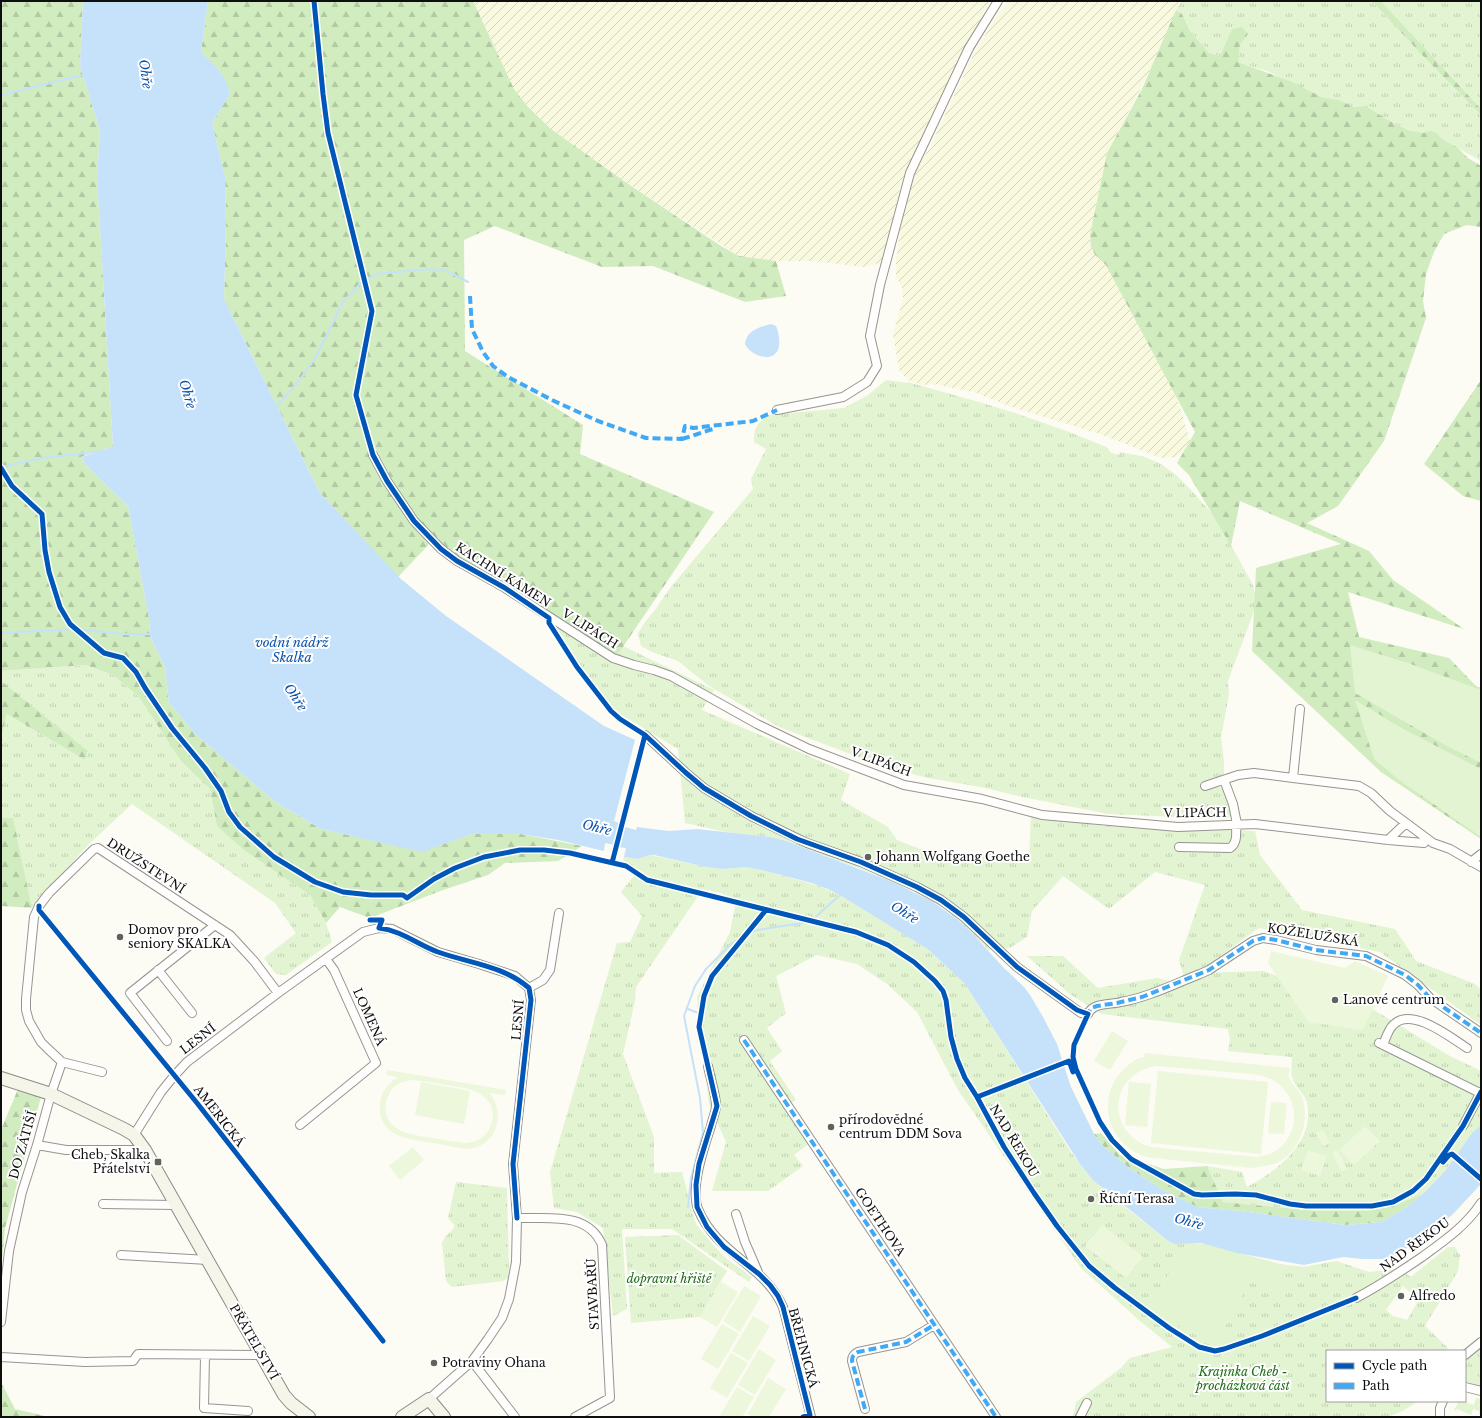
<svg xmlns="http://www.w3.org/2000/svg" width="1482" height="1418" viewBox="0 0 1482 1418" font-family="'Libre Baskerville',serif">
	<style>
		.farmland { fill: url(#farmland-furrows) }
		.grass { fill: url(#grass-tufts); fill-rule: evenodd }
		.forest { fill: url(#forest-firs) }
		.garden { fill: #e2f4d1 }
		.pitch { fill: #edf7dc; fill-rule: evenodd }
		.water { fill: #c6e1fa }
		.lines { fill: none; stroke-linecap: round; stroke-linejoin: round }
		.stream { stroke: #c6e1fa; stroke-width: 2 }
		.river { stroke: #c6e1fa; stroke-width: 13 }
		.street-casing { stroke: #959592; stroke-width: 10 }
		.secondary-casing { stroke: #8c8b88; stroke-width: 14 }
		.street { stroke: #fffefd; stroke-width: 8 }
		.secondary { stroke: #f5f5ea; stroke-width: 12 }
		.quiet { stroke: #3fa9f5; stroke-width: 4; stroke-dasharray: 8 4; stroke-linecap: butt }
		.cycleway-casing { stroke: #fff; stroke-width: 8 }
		.cycleway { stroke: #0057b8; stroke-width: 5 }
		.poi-dot { fill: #61615e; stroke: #fff; stroke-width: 1.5 }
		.labels { text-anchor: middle; stroke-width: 4; stroke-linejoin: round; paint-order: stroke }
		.street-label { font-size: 12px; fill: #0e0e0e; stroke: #fff }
		.poi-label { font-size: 12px; fill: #0e0e0e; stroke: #fff; text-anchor: start }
		.park-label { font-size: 12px; font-style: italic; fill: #206d18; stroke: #fff }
		.water-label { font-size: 13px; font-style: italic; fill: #0c53ac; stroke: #fff }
	</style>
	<defs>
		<pattern id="farmland-furrows" width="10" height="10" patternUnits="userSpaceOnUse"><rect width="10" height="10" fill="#f9f9df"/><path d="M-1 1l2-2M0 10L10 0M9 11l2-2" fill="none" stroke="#d4d4be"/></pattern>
		<pattern id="grass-tufts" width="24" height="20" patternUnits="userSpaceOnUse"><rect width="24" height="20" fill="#e2f4d1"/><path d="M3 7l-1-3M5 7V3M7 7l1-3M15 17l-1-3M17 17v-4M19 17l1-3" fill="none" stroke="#c1d0b2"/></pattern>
		<pattern id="forest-firs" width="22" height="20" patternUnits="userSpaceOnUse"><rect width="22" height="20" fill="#d1ecbf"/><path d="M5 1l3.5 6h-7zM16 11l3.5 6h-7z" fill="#b2c9a3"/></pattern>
	</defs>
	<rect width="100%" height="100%" fill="#fcfbf4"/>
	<!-- farmland -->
	<path class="farmland" d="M473 1H990L942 97H940L926 132 904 176 899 191 886 249 880 263 864 267 813 261H776L739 256 631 186 551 129 529 108 514 89Z
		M1009 1H1182L1174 16 1159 51 1145 80 1107 153 1090 235 1091 247 1095 255 1106 265 1114 278 1149 347 1162 367 1173 390 1182 413 1190 442 1185 449 1177 457 1161 458 1100 434 1009 406 974 392 933 384 922 385 908 380 899 370 893 335 903 298 902 287 896 277V260L902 216 910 187 917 169 929 149 976 49 999 13Z"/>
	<!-- grass -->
	<path class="grass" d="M1182 1H1372L1423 56 1481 115V161L1442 139 1437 133H1423L1408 130 1386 119 1366 106 1354 107 1339 100 1323 97 1267 71 1237 62 1240 45 1248 34 1232 29 1220 56 1209 53 1190 31 1182 14 1176 10Z
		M1381 1H1481V109L1395 16Z
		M886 380 908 383 907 382C976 401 1043 419 1108 448L1110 452 1118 455 1121 452 1145 457 1161 464 1176 475 1192 491 1216 518 1253 585 1257 603 1228 681 1229 695 1221 737 1224 762V776L1204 789 1217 787 1222 788 1228 800 1231 815 1227 819 1108 814 1018 796 981 787 928 778 882 766 779 727 709 686 678 661 652 652 641 646 638 633 645 622 655 610 670 588 753 489 751 479 766 449 754 442C754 427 757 423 770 415L844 408 868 395Z
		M553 623 614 660 623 646 714 690 702 710 850 774 841 800 888 827 897 840 943 858 996 853 1029 862 1031 813 1104 826 1209 829 1255 831 1260 855 1302 910 1395 929 1416 961 1475 984 1481 990V1025L1380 952 1259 928 1197 973 1263 971 1369 1007 1450 1056 1481 1071V1125L1472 1133 1445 1171 1424 1193 1396 1205 1368 1211H1315L1223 1202 1207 1166 1242 1172 1247 1187C1278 1171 1315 1142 1307 1103 1305 1093 1293 1086 1292 1076 1291 1070 1292 1063 1292 1057L1228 1051 1230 1040 1228 1029 1102 1014 1071 995 1027 956H1063L1098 988 1157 978 1186 985 1179 960 1205 885 1155 872 1109 909 1063 876 1032 911 1027 937 1010 948 988 950 971 932 945 909 915 892 869 872 786 841 770 837 726 832 685 823 678 749 615 711 582 669Z
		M86 665 113 675 139 697 180 760 210 789 217 826 310 895 326 923 332 942 286 975 276 974 264 958 296 933 275 903 132 804 89 844 32 908 13 818H1V737L7 714 85 760 88 752 1 681V671Z
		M650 855 706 867 723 869 746 867 761 870 820 886 843 897 929 950 965 984 1071 1152C1095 1188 1134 1213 1167 1240L1174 1244 1187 1243 1148 1310 1250 1282 1280 1293V1264L1303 1267 1336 1261 1369 1272 1399 1269 1411 1277 1448 1247H1455L1460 1255 1458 1271 1425 1326 1448 1348 1446 1351H1327V1401H1418L1403 1411 1387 1417H1073L1076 1402 1121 1368 1130 1358 1172 1347 1140 1321 1081 1268 958 1090 917 1012 887 984 857 964 817 955 776 976 786 1013 767 1028 782 1051 770 1061 796 1100 786 1106 810 1143 794 1155 803 1166 768 1191H712L726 1142 709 1104 697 997 730 932 736 901 721 893 703 889 636 987 635 1001 623 1054 654 1137V1173L682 1172 696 1224 714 1246 727 1259 752 1277 749 1282 672 1229H622L627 1309 613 1316 603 1228 577 1212 554 1208 550 1172 617 943 630 942 642 916 621 892 637 872 623 861 624 857 638 859ZM1403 1286 1414 1296 1417 1303 1407 1320 1393 1316 1386 1310Z
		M456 1182 507 1188 509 1268 508 1278 503 1281 452 1287 446 1281 442 1243 445 1237 454 1228V1225L448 1218Z
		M678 1235 727 1271 700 1317 631 1323 625 1237Z
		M1481 1342V1388L1465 1382V1355Z"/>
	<!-- forest -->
	<path class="forest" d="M1 1H83L80 66 100 130 97 177 113 446C103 452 92 452 81 457L85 464 128 506 149 618 150 636 165 667 169 702 194 733 274 801 321 829 422 851 472 834H521L582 846 558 861 505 863 488 875 443 890 370 918 340 907 326 923 310 895 244 850 217 826 210 789 180 760 139 697 113 675 86 665 1 671Z
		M208 1H473L514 89 529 108 551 129 631 186 721 246 739 256 776 261 786 296 745 302 653 266 602 267 495 226 464 240 465 351 583 425 580 454 714 512 614 660 457 558 433 540 398 577 320 493 224 299 226 225 225 177 212 123 230 94C225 73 216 67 201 52Z
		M1372 1H1381L1481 109V115L1423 56Z
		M1176 10 1182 14 1190 31 1209 53 1220 56 1232 29 1242 27 1248 34 1240 45 1238 62 1290 81 1322 97 1339 100 1354 107 1366 106 1386 119 1408 130 1423 133 1431 131 1437 133 1442 139 1458 148 1468 158 1481 166V227L1467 225 1444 234 1434 252 1426 274 1423 301 1426 318 1384 441 1338 506 1307 523 1369 551 1393 580 1464 629 1348 592 1359 637 1449 658 1477 687H1481V839L1381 772 1252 651 1256 568 1341 544 1240 501 1231 546 1189 475 1177 463 1195 432 1106 265 1095 255 1091 247 1090 235 1107 153 1142 89Z
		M1481 380V501L1463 496 1424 464Z
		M1 681 88 751 85 760 7 714 1 737Z
		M1 818H13L32 908 2 906 1 911Z
		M18 1089 41 1097 5 1228 1 1272V1130Z
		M1101 1133 1120 1155 1164 1169 1207 1166 1223 1202 1315 1211H1368L1396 1205 1424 1193 1408 1206 1382 1222 1345 1225 1248 1212 1197 1207 1163 1190 1129 1168 1102 1145 1094 1134Z
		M1 1382 15 1409 49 1417H1Z"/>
	<!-- garden -->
	<path class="garden" d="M1350 645 1408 663 1481 690V763L1445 745 1355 693Z
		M1355 700 1407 731 1481 769V837L1399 780 1374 759Z
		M1187 1243 1205 1244 1280 1264V1293L1250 1282 1215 1345 1148 1310Z
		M1476 1398 1481 1399V1414H1479V1411L1473 1409 1471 1415 1457 1409 1456 1411 1454 1410 1459 1401H1465V1402L1474 1405Z"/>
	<!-- pitch -->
	<path class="pitch" d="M1271 951 1345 968 1355 961 1388 976 1363 1030 1323 1024 1309 1023 1268 963Z
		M1112 1031 1128 1041 1110 1070 1094 1061Z
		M1145 1053 1290 1068C1290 1070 1288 1074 1289 1077 1290 1083 1300 1091 1302 1097 1310 1120 1301 1150 1279 1162 1271 1166 1261 1166 1252 1168L1153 1158C1149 1157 1145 1157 1141 1155 1108 1142 1096 1098 1122 1071 1128 1065 1135 1058 1144 1057ZM1155 1066 1252 1074C1259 1075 1267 1077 1273 1080 1300 1096 1302 1135 1274 1152 1269 1155 1262 1156 1256 1157L1151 1147C1106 1134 1108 1075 1155 1066Z
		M387 1070 506 1090 505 1095 489 1093C505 1111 499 1142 473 1148 462 1150 450 1146 440 1144 416 1140 379 1140 380 1107 380 1093 387 1084 398 1077L387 1075ZM412 1080C424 1081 435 1083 446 1085 462 1088 483 1088 491 1106 494 1113 493 1120 490 1127 486 1137 477 1142 466 1143 455 1142 444 1140 433 1138 415 1135 392 1134 386 1114 385 1108 385 1101 388 1096 392 1085 402 1081 412 1080Z
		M1158 1071 1268 1082 1261 1154 1151 1143Z
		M421 1082 470 1091 464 1124 415 1115Z
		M1129 1082 1151 1084 1147 1127 1125 1125Z
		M1271 1102 1287 1103 1284 1134 1268 1133Z
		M1365 1126 1380 1141 1354 1165 1339 1150Z
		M1323 1130 1330 1143 1323 1147 1316 1133Z
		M413 1147 424 1160 400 1180 389 1166Z
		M1308 1150 1327 1156 1320 1176 1301 1170Z
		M1338 1150 1347 1169 1341 1172 1332 1153Z
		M1102 1225 1143 1257 1126 1278 1085 1246Z
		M721 1282 738 1292 717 1327 700 1317Z
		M744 1286 761 1296 740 1332 723 1321Z
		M753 1316 770 1326 749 1361 732 1351Z
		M722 1324 739 1334 718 1369 701 1359Z
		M759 1349 776 1360 755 1395 738 1385Z
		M731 1353 748 1363 727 1398 710 1388Z
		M768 1378 786 1389 769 1417H753L748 1414Z
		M737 1387 754 1397 742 1417H719Z"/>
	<!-- water -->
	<path class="water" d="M83 1H208L201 52C216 67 225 72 230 94L212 123 225 177 226 225 224 299 320 493 401 579 446 616 604 726 635 740 614 821 620 823 614 845 605 843 604 851 558 840 521 834H472L422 852 321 829 274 801 194 733 169 702 165 667 150 636 149 618 128 506 85 464 81 457C92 453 103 452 113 446L97 177 100 130 80 66Z
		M771 324 776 326C779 333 782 348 775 354 766 362 749 353 745 344 746 330 760 327 771 324Z
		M625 827 636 830 637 827 669 831 697 829 770 837 786 841 893 882 933 902 957 919 971 932 1003 967 1024 987 1030 995 1043 1017 1057 1044 1071 1087 1094 1134 1102 1145 1129 1168 1163 1190 1197 1207 1248 1212 1345 1225 1382 1222 1408 1206 1424 1193 1445 1171 1472 1133 1481 1125V1184L1453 1214 1433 1231 1389 1259H1363L1343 1257 1304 1265 1237 1253 1201 1243 1174 1244 1167 1240 1093 1180 1080 1164 965 984 929 950 843 897 828 889 812 883 761 870 746 867 723 869 706 867 654 855H650L638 859 624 857 626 848 619 847Z"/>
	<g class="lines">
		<!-- stream -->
		<path class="stream" d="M1 95 83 75 85 76
			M276 407 299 381 316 357 343 302 361 283 376 274 430 269 447 271 468 282
			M1 467 42 458 104 451
			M1 633 77 629 122 634H151
			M811 921 841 894
			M750 933 757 930 808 922
			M688 1009 701 1014
			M688 1207 691 1178 703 1133 700 1098 684 1016 695 986 706 969 732 943 741 938"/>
		<!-- river -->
		<path class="river" d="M601 828 640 838"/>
		<defs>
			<path id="street" d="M777 410 843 397 867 382 877 366 870 336 880 285 910 173 969 48 998 1
				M373 455 387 481 414 521 441 549 457 561 505 588 613 658 634 665 654 670 671 676 757 724 809 749 904 785 982 799 1042 815 1178 827 1255 824 1388 840 1424 843
				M1300 709 1293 778 1359 786 1371 793 1390 811 1433 843 1450 849 1481 867
				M645 735 685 772 704 788 751 816 807 843 861 862 917 887 941 900 964 917 1017 967 1081 1013 1088 1014C1093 1002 1111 1005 1121 1002 1149 997 1174 984 1200 974L1209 970 1253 941 1263 938 1276 940 1316 950 1366 956 1405 975 1418 985 1430 998 1481 1033
				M1224 780 1233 804 1237 824
				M1205 786 1238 775 1254 773 1293 778
				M1388 840 1406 823
				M1179 847 1230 848C1238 843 1236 832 1236 824
				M1471 862 1481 854
				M158 970 192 1013
				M529 988 543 980 550 970 559 913
				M744 1040 996 1417
				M167 1041 130 993 215 925
				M1379 1043 1480 1093
				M1383 1045C1386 1038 1388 1030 1393 1025 1411 1006 1450 1037 1467 1048
				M708 1066C710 1077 716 1095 716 1105 716 1112 712 1120 711 1126 704 1147 690 1188 698 1209 717 1255 764 1264 783 1307L811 1417
				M102 1072 62 1062 48 1049 41 1042 29 1021 26 1010V999L34 917 39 906 49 893 94 849 98 848 230 935 254 961 278 993
				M300 1125 376 1063 334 970 326 959
				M1463 1126 1481 1092
				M134 1135 161 1092 174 1076 187 1062 278 993 363 932 379 928 392 929 438 952 479 964 515 976 529 988 531 1000 513 1164 517 1218 516 1262 509 1299 502 1318 488 1339 472 1361 429 1399
				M37 1145 66 1150H145
				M103 1204 176 1205
				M736 1214 745 1242 758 1272
				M517 1218C547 1219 588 1211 602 1245L610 1398 575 1417
				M121 1255 208 1260
				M1356 1298C1379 1286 1400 1272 1422 1257 1444 1241 1466 1226 1481 1203
				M1 1322 9 1251 22 1192 37 1145 51 1094 62 1062
				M1465 1355 1481 1342
				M205 1356 204 1408 248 1411
				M1 1357 85 1362 133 1361 138 1354 261 1355
				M472 1361 515 1417
				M1465 1387 1481 1391
				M865 1409 852 1361C852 1356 854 1354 858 1352L906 1342 934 1325
				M1080 1417 1087 1403
				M1440 1417V1408L1443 1401"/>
			<path id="secondary" d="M1 1078 51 1094 124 1129 134 1135 145 1150 284 1395 291 1403 309 1417
				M402 1417 429 1399 444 1417"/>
		</defs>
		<!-- street casing -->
		<use href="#street" class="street-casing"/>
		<!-- secondary casing -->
		<use href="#secondary" class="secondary-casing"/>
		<!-- street -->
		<use href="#street" class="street"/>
		<!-- secondary -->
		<use href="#secondary" class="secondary"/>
		<!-- quiet -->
		<path class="quiet" d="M470 296 472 329 483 352 493 366 508 377 552 400 598 421 646 438 682 439 685 426 693 428 753 421 777 410
			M682 439 716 428
			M1085 1013 1088 1014 1091 1008 1097 1006 1117 1003 1142 997 1209 970 1253 941 1263 938 1276 940 1316 950 1366 956 1405 975 1418 985 1430 998 1481 1033
			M744 1040 996 1417
			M865 1409 852 1361C852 1356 854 1354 858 1352L906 1342 934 1325"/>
		<defs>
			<path id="cycleway" d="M314 1 323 94 328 133 372 311 356 395 373 455 387 481 414 521 441 549 457 561 505 588 549 618V623L577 667 611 711 620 719 645 735 685 772 704 788 751 816 797 839 861 862 917 887 941 900 964 917 1017 967 1077 1010 1088 1014 1074 1045 1073 1057 1076 1069 1100 1122 1112 1140 1131 1159 1194 1194 1202 1195 1235 1194 1256 1195 1290 1204 1306 1206H1372L1393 1202 1413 1191 1426 1179 1463 1126 1481 1092
				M1 468 12 486 42 514 45 550 49 572 60 607 70 624 104 653 123 658 136 672 145 688 172 728 205 768 221 791 229 812 240 827 274 857 315 882 343 892 371 895H403L407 898 434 879 455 868 484 857 520 850H544L570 853 626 866 647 880 856 932 888 945 914 962 935 981 943 991 946 1000 951 1037 957 1059 965 1078 977 1097 1004 1147 1034 1193 1057 1226 1089 1266 1115 1288 1169 1328 1199 1347 1215 1351 1224 1349 1262 1336 1356 1298
				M612 863 645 735
				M39 906V910L197 1103 383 1341
				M766 910 712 976 704 996 699 1027 717 1106 699 1164 696 1185 697 1207 707 1227 724 1247 759 1274 770 1285 778 1296 783 1307 810 1415 803 1417
				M370 920H382L379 928C403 931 416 944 438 952 469 963 504 966 529 988L531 1000 513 1164 517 1218
				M977 1097 1069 1061 1073 1072
				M1443 1162 1449 1155 1452 1154 1481 1179"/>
		</defs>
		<!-- cycleway casing -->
		<use href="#cycleway" class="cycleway-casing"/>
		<!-- cycleway -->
		<use href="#cycleway" class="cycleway"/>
	</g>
	<!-- markers -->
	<g class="poi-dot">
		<circle cx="868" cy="857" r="4"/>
		<circle cx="120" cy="937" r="4"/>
		<circle cx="1335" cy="1000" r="4"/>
		<circle cx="831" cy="1127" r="4"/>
		<rect x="154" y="1158" width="8" height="8" rx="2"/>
		<circle cx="1091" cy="1199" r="4"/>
		<circle cx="1401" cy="1296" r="4"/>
		<circle cx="434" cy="1363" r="4"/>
	</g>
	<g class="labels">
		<!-- street labels -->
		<g class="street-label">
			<text transform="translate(503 575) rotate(32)" y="4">KACHNÍ KÁMEN</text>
			<text transform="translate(590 629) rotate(32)" y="4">V LIPÁCH</text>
			<text transform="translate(881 762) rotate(20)" y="4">V LIPÁCH</text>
			<text transform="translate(1195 813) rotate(-1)" y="4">V LIPÁCH</text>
			<text transform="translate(146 866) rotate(33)" y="4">DRUŽSTEVNÍ</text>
			<text transform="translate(1313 935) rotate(9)" y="4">KOŽELUŽSKÁ</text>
			<text transform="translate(369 1017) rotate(66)" y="4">LOMENÁ</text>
			<text transform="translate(518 1020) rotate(-85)" y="4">LESNÍ</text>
			<text transform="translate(198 1039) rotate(-38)" y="4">LESNÍ</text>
			<text transform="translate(219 1116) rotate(52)" y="4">AMERICKÁ</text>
			<text transform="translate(1014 1141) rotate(59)" y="4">NAD ŘEKOU</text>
			<text transform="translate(23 1145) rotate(-74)" y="4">DO ZÁTIŠÍ</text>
			<text transform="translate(880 1222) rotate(56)" y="4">GOETHOVA</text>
			<text transform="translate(1415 1245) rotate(-36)" y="4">NAD ŘEKOU</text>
			<text transform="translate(593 1294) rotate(-93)" y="4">STAVBAŘŮ</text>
			<text transform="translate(254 1342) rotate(60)" y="4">PŘÁTELSTVÍ</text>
			<text transform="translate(803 1348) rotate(75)" y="4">BŘEHNICKÁ</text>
		</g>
		<!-- poi labels -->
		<g class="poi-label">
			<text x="876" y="861">Johann Wolfgang Goethe</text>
			<text x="128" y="934">Domov pro<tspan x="128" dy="14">seniory SKALKA</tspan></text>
			<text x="1343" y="1004">Lanové centrum</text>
			<text x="839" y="1124">přírodovědné<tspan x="839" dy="14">centrum DDM Sova</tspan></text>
			<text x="150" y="1159" text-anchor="end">Cheb, Skalka<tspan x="150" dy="14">Přátelství</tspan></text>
			<text x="1099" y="1203">Říční Terasa</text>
			<text x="1409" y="1300">Alfredo</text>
			<text x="442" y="1367">Potraviny Ohana</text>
		</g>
		<!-- park labels -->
		<g class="park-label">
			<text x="669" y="1283">dopravní hřiště</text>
			<text x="1243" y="1376">Krajinka Cheb -<tspan x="1243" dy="14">procházková část</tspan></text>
		</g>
		<!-- water labels -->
		<g class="water-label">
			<text transform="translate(146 74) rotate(82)" y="5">Ohře</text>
			<text transform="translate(188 394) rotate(73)" y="5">Ohře</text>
			<text x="292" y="647">vodní nádrž<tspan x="292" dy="15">Skalka</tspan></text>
			<text transform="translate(296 697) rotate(56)" y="5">Ohře</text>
			<text transform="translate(597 827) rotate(14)" y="5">Ohře</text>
			<text transform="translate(905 912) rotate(32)" y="5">Ohře</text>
			<text transform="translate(1189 1221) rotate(15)" y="5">Ohře</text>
		</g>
	</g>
	<!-- border -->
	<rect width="1482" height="1418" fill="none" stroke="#0e0e0e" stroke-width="4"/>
	<!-- legend -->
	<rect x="1326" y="1350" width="140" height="52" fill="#ffffff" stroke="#9f9f9f"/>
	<rect x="1334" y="1363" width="20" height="6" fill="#0057b8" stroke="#9f9f9f"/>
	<text x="1362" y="1370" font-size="12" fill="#0e0e0e">Cycle path</text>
	<rect x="1334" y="1383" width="20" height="6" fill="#3fa9f5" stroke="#9f9f9f"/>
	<text x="1362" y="1390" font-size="12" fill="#0e0e0e">Path</text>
</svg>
